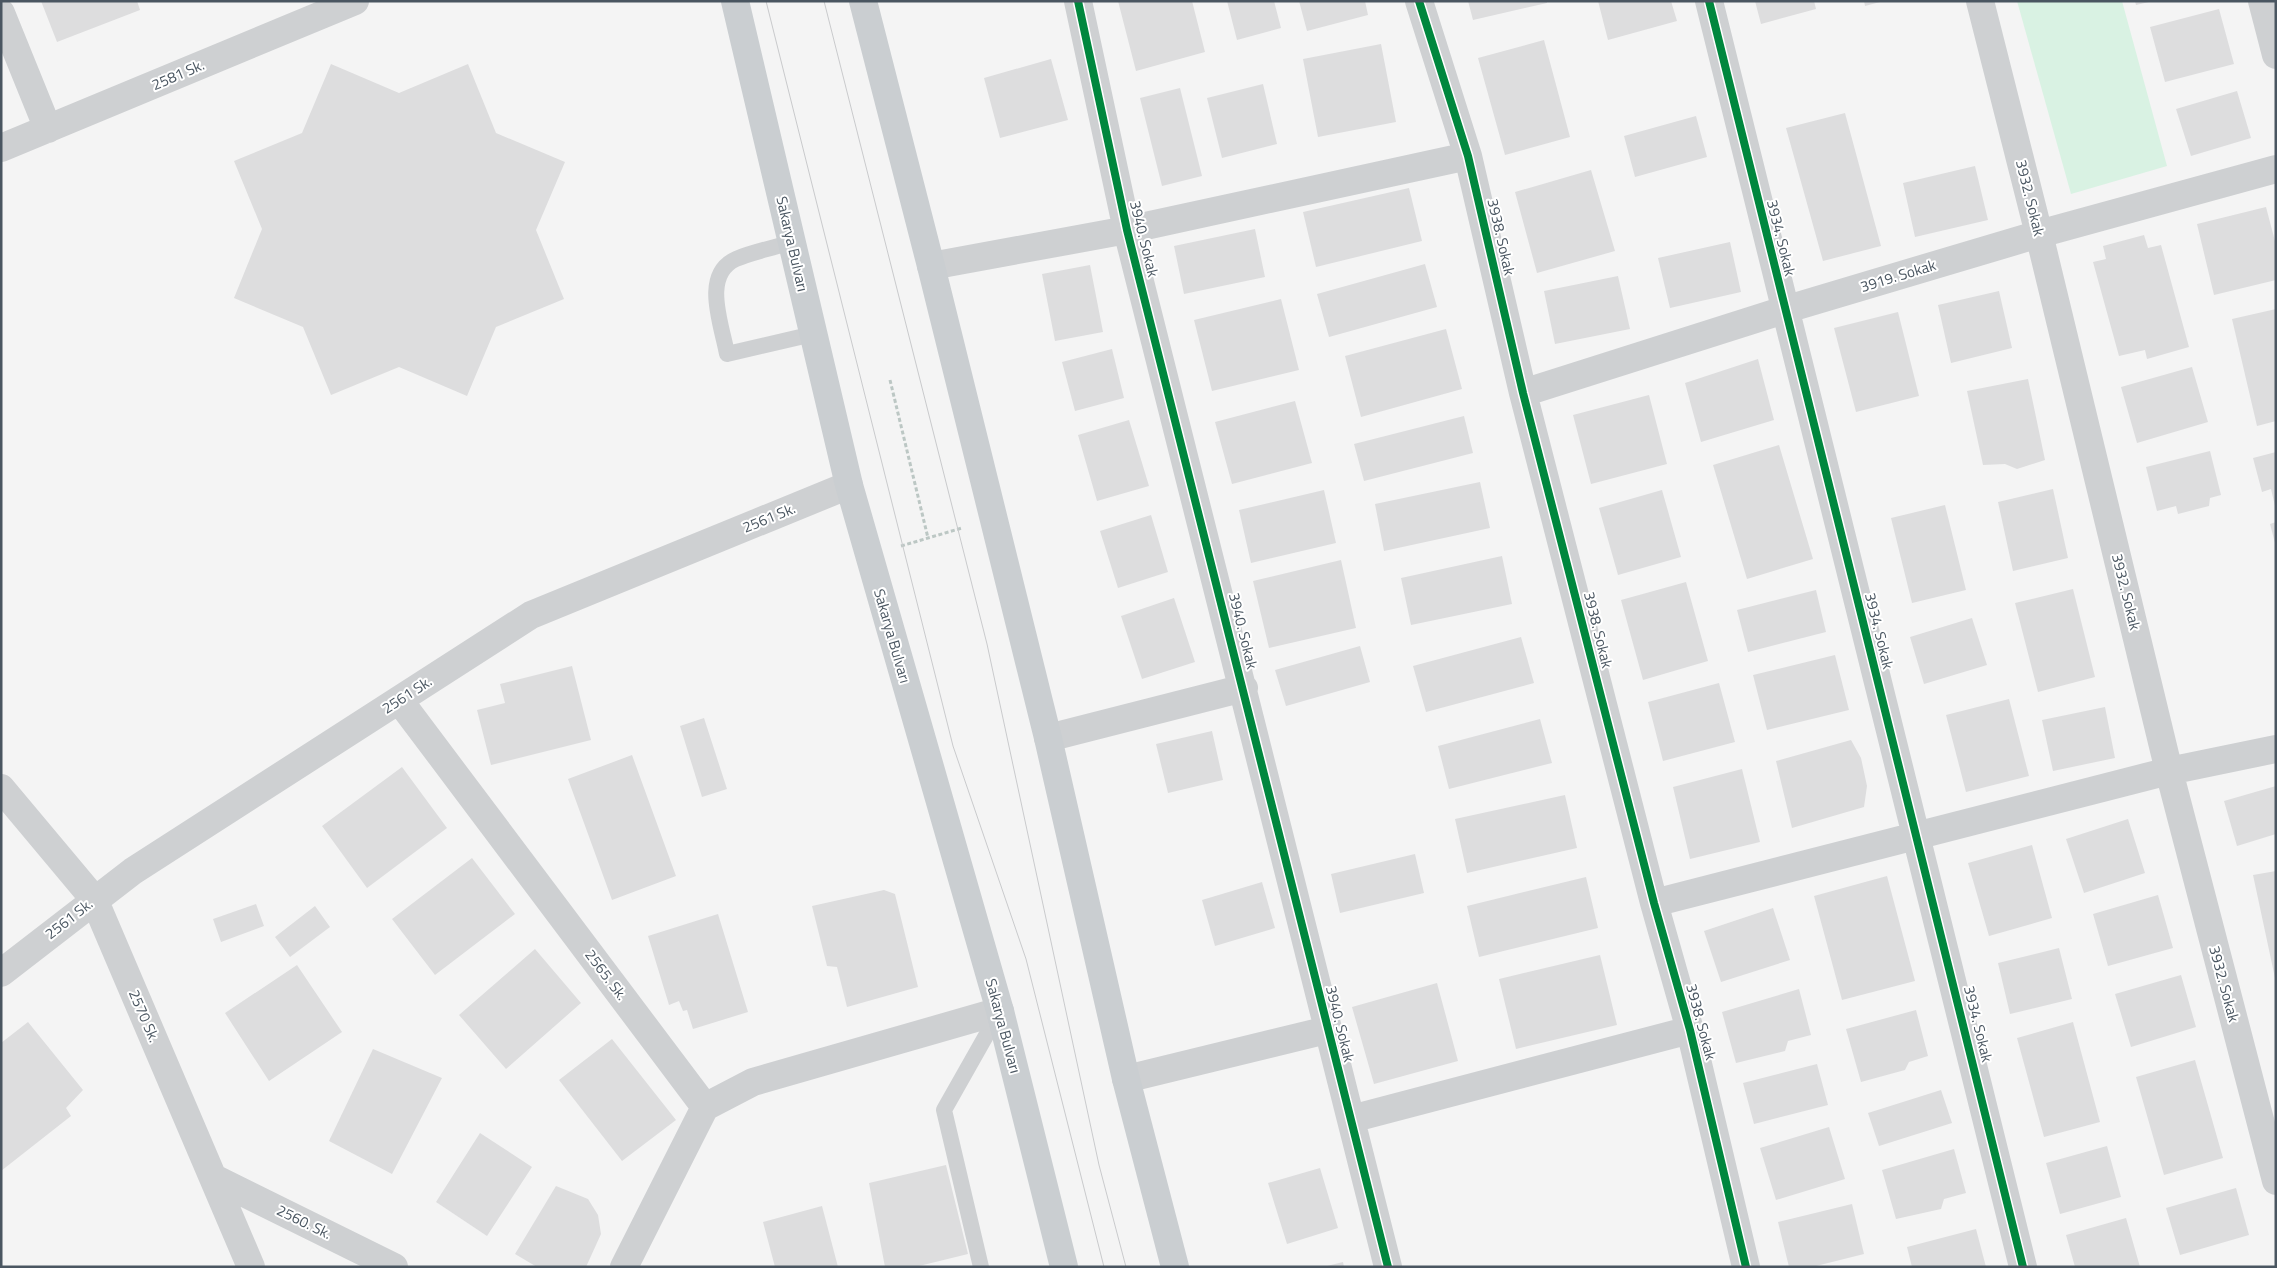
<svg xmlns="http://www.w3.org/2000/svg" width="2277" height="1268" viewBox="0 0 2277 1268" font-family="'Titillium Web',sans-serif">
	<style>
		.green { fill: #d9f2e3 }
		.building { fill: #ddddde }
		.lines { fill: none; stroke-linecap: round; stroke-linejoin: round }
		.path { stroke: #bcc7c4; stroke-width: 3; stroke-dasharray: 4 2.5; stroke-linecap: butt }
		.service { stroke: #ced0d2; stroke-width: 16 }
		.minor { stroke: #ced0d2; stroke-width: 28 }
		.primary { stroke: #caced1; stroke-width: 28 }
		.tram { stroke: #c9cacc; stroke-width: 1 }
		.cycleway-casing { stroke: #fff; stroke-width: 11 }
		.cycleway { stroke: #00873e; stroke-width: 8 }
		.labels { text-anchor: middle; stroke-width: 4; stroke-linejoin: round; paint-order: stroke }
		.street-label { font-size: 15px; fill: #4a5661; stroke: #fff }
	</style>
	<rect width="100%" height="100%" fill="#f4f4f4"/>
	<!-- green -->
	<path class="green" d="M2017 1H2122L2167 166 2071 194Z"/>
	<!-- building -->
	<path class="building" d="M41 1H137L140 10 57 42Z
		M1118 1H1192L1205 52 1136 71Z
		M1227 1H1274L1281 28 1237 40Z
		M1299 1H1365L1368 15 1307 31Z
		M1468 1H1547V3L1473 20Z
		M1598 1H1671L1677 21 1608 40Z
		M1755 1H1814L1816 9 1761 24Z
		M1864 1H1880V2L1865 6Z
		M2135 1H2148L2149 2 2136 5Z
		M2219 9 2234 64 2165 82 2150 27Z
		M1544 40 1570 137 1505 155 1478 58Z
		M1381 44 1396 122 1318 137 1303 59Z
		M1051 59 1068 120 1000 138 984 78Z
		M331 64 399 93 468 64 496 133 565 162 536 230 564 299 496 327 467 396 399 367 331 395 303 327 234 298 262 229 234 161 302 133Z
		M1263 84 1277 144 1222 158 1207 98Z
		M1180 88 1202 176 1162 186 1140 98Z
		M2237 91 2251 138 2191 156 2176 109Z
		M1845 113 1881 246 1823 261 1786 128Z
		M1696 116 1707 157 1635 177 1624 136Z
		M1975 166 1988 220 1915 237 1903 183Z
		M1591 170 1615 251 1537 273 1515 192Z
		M1409 188 1422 241 1316 267 1303 212Z
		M2266 207 2276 245V280L2214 295 2197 224Z
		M1255 229 1265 277 1184 294 1174 246Z
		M2144 235 2148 248 2161 245 2189 347 2147 359 2145 350 2119 356 2093 262 2106 259 2103 246Z
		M1730 242 1741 292 1670 308 1658 258Z
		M1425 264 1437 307 1329 337 1317 294Z
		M1090 265 1103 332 1055 341 1042 274Z
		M1618 276 1630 329 1555 344 1544 291Z
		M1999 291 2012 348 1951 363 1938 305Z
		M1281 299 1299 370 1212 391 1194 320Z
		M2276 309V421L2257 426 2232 319Z
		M1898 312 1919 396 1856 412 1834 328Z
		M1446 329 1462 389 1361 417 1345 356Z
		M1112 349 1124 398 1075 411 1062 362Z
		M1758 359 1774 420 1701 442 1685 383Z
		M2192 367 2208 422 2137 443 2121 387Z
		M2028 379 2045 460 2017 469 2005 464 1983 465 1967 391Z
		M1649 395 1667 464 1591 484 1573 415Z
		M1295 401 1312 463 1232 484 1215 422Z
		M1464 416 1473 453 1364 481 1354 444Z
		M1129 420 1149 486 1097 501 1078 435Z
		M1779 445 1813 559 1747 579 1713 465Z
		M2210 451 2221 495 2210 498 2209 506 2178 514 2176 506 2157 511 2146 467Z
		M2276 452V506H2275L2271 489 2262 492 2253 458Z
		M1480 482 1490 528 1384 551 1375 504Z
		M2053 489 2068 558 2013 571 1998 502Z
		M1324 490 1336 543 1251 563 1239 510Z
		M1662 490 1681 557 1618 575 1599 508Z
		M1945 505 1966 590 1912 603 1891 518Z
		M1151 515 1168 572 1118 588 1100 531Z
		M2276 522V543H2275L2270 524Z
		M1502 556 1512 604 1411 625 1401 578Z
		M1341 560 1356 628 1269 648 1253 581Z
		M1686 582 1708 661 1643 680 1621 600Z
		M2073 589 2095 677 2038 692 2015 603Z
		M1816 590 1826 632 1748 652 1737 610Z
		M1174 598 1195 662 1142 679 1121 616Z
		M1972 618 1987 665 1924 684 1910 637Z
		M1521 637 1534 683 1426 712 1413 666Z
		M1360 646 1370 682 1286 706 1275 670Z
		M1835 655 1849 710 1767 730 1753 675Z
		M572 666 591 740 491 765 477 710 505 703 500 684Z
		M1719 683 1735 742 1663 761 1648 702Z
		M2009 699 2029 776 1966 792 1946 715Z
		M2105 707 2115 758 2053 771 2042 720Z
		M704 718 727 789 702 797 680 726Z
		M1540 719 1552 763 1449 789 1438 746Z
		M1212 731 1223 780 1168 793 1156 744Z
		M1851 740 1861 758 1867 786 1864 807 1792 828 1776 761Z
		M632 755 676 876 612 900 568 779Z
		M402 767 447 828 367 888 322 826Z
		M1742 769 1760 842 1690 859 1673 787Z
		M2276 786V834L2237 846 2224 801Z
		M1565 795 1577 848 1467 873 1455 819Z
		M2128 819 2145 873 2084 893 2066 839Z
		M2032 845 2052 918 1989 936 1968 863Z
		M1415 854 1424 893 1340 913 1331 874Z
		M472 858 515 914 435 975 392 919Z
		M2276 871V978H2275L2253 875Z
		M1887 876 1915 981 1842 1000 1814 896Z
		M1586 877 1598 928 1479 957 1467 906Z
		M1262 882 1275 928 1215 946 1202 900Z
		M884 890 895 894 918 987 847 1007 837 967 827 966 812 906Z
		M2158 895 2173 948 2108 966 2093 914Z
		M256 904 264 926 221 942 213 919Z
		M315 906 330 927 290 957 275 937Z
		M1773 908 1790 960 1721 982 1704 931Z
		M718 914 748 1012 693 1029 687 1010 683 1011 679 1001 669 1005 648 936Z
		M2059 948 2072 999 2010 1014 1998 963Z
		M535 949 581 1003 506 1069 459 1015Z
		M1600 955 1617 1025 1516 1049 1499 979Z
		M297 965 342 1032 269 1081 225 1013Z
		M2181 975 2196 1027 2131 1047 2115 994Z
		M1437 983 1458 1061 1374 1084 1352 1007Z
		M1799 989 1811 1035 1788 1041 1785 1051 1736 1063 1722 1012Z
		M1916 1010 1928 1056 1909 1062 1905 1070 1861 1082 1846 1029Z
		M28 1022 83 1090 66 1108 71 1116 1 1171V1043Z
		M2073 1022 2100 1122 2044 1137 2017 1038Z
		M612 1039 676 1120 622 1161 559 1080Z
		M373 1049 442 1078 392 1174 329 1141Z
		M2195 1060 2223 1158 2164 1175 2136 1077Z
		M1817 1064 1828 1105 1754 1124 1743 1083Z
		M1941 1090 1952 1123 1879 1146 1868 1113Z
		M1829 1127 1845 1179 1776 1200 1760 1148Z
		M480 1133 532 1167 487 1236 436 1202Z
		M2107 1146 2121 1197 2060 1214 2046 1163Z
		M1954 1149 1966 1193 1944 1199 1941 1209 1896 1219 1882 1170Z
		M946 1165 968 1254 915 1267H885L869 1183Z
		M1320 1168 1338 1228 1287 1244 1268 1183Z
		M556 1186 588 1199 598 1215 601 1234 586 1267H537L515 1254Z
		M2236 1188 2249 1235 2180 1255 2166 1208Z
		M1852 1204 1864 1254 1812 1267H1789L1778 1222Z
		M822 1206 838 1267H775L763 1222Z
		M2126 1218 2140 1267H2075L2066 1235Z
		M1976 1229 1986 1267H1912L1907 1247Z
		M1343 1262 1344 1267H1327V1266Z"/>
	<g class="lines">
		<!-- path -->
		<path class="path" d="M890 380 928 538
			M901 546 962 528"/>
		<!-- service -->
		<path class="service" d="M791 242C774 248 752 252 736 259 701 275 722 325 727 354L813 334
			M981 1267 944 1110 1000 1011"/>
		<!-- minor -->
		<path class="minor" d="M1078 1 1127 230 1388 1267
			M1419 1 1468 156 1523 393 1654 903 1690 1030 1746 1267
			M1709 1 2023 1267
			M1980 1 2039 234 2169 771 2276 1181
			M2262 1 2276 55
			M1 13 48 129
			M1 148 355 1
			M931 266 1127 230 1468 156
			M1523 393 1784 310 2039 234 2276 169
			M399 700 705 1107 624 1267
			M1048 738 1244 688
			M1 788 94 899 251 1267
			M1654 903 2169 771 2276 749
			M1 973 133 871 531 615 849 485
			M1126 1079 1327 1030
			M705 1107 753 1082 1000 1011
			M1351 1119 1690 1030
			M214 1178 394 1267"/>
		<!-- primary -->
		<path class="primary" d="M735 1 849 485 1000 1011 1064 1267
			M863 1 931 266 1048 738 1126 1079 1175 1267"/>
		<!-- tram -->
		<path class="tram" d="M766 1 953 746 1026 959 1104 1267
			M824 1 987 644 1099 1165 1126 1267"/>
		<defs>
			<path id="cycleway" d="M1078 1 1127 230 1388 1267
				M1419 1 1468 156 1523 393 1654 903 1690 1030 1746 1267
				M1709 1 2023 1267"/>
		</defs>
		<!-- cycleway casing -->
		<use href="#cycleway" class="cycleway-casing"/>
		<!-- cycleway -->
		<use href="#cycleway" class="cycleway"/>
	</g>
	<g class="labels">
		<!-- street labels -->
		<g class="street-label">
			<text transform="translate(178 75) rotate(-23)" y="5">2581 Sk.</text>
			<text transform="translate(2030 198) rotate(76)" y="5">3932. Sokak</text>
			<text transform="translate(1501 237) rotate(77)" y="5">3938. Sokak</text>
			<text transform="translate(1781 238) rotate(76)" y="5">3934. Sokak</text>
			<text transform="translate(1144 239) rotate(76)" y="5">3940. Sokak</text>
			<text transform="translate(792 244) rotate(77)" y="5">Sakarya Bulvarı</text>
			<text transform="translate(1898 276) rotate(-17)" y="5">3919. Sokak</text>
			<text transform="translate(769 518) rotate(-22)" y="5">2561 Sk.</text>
			<text transform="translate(2126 592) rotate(76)" y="5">3932. Sokak</text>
			<text transform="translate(1598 630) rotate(76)" y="5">3938. Sokak</text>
			<text transform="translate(1243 631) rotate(76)" y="5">3940. Sokak</text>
			<text transform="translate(1879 631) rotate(76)" y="5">3934. Sokak</text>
			<text transform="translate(892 636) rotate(74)" y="5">Sakarya Bulvarı</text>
			<text transform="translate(407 695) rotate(-33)" y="5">2561 Sk.</text>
			<text transform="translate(69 919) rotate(-38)" y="5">2561 Sk.</text>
			<text transform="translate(606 975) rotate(53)" y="5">2565. Sk.</text>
			<text transform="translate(2224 984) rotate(75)" y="5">3932. Sokak</text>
			<text transform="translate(144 1016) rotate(67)" y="5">2570 Sk.</text>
			<text transform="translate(1701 1022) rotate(75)" y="5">3938. Sokak</text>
			<text transform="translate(1340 1024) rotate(76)" y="5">3940. Sokak</text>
			<text transform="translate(1978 1024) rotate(76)" y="5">3934. Sokak</text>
			<text transform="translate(1003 1026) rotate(75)" y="5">Sakarya Bulvarı</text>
			<text transform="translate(304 1222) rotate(26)" y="5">2560. Sk.</text>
		</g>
	</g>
	<!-- border -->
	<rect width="2277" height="1268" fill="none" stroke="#4a5661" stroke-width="5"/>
</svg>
